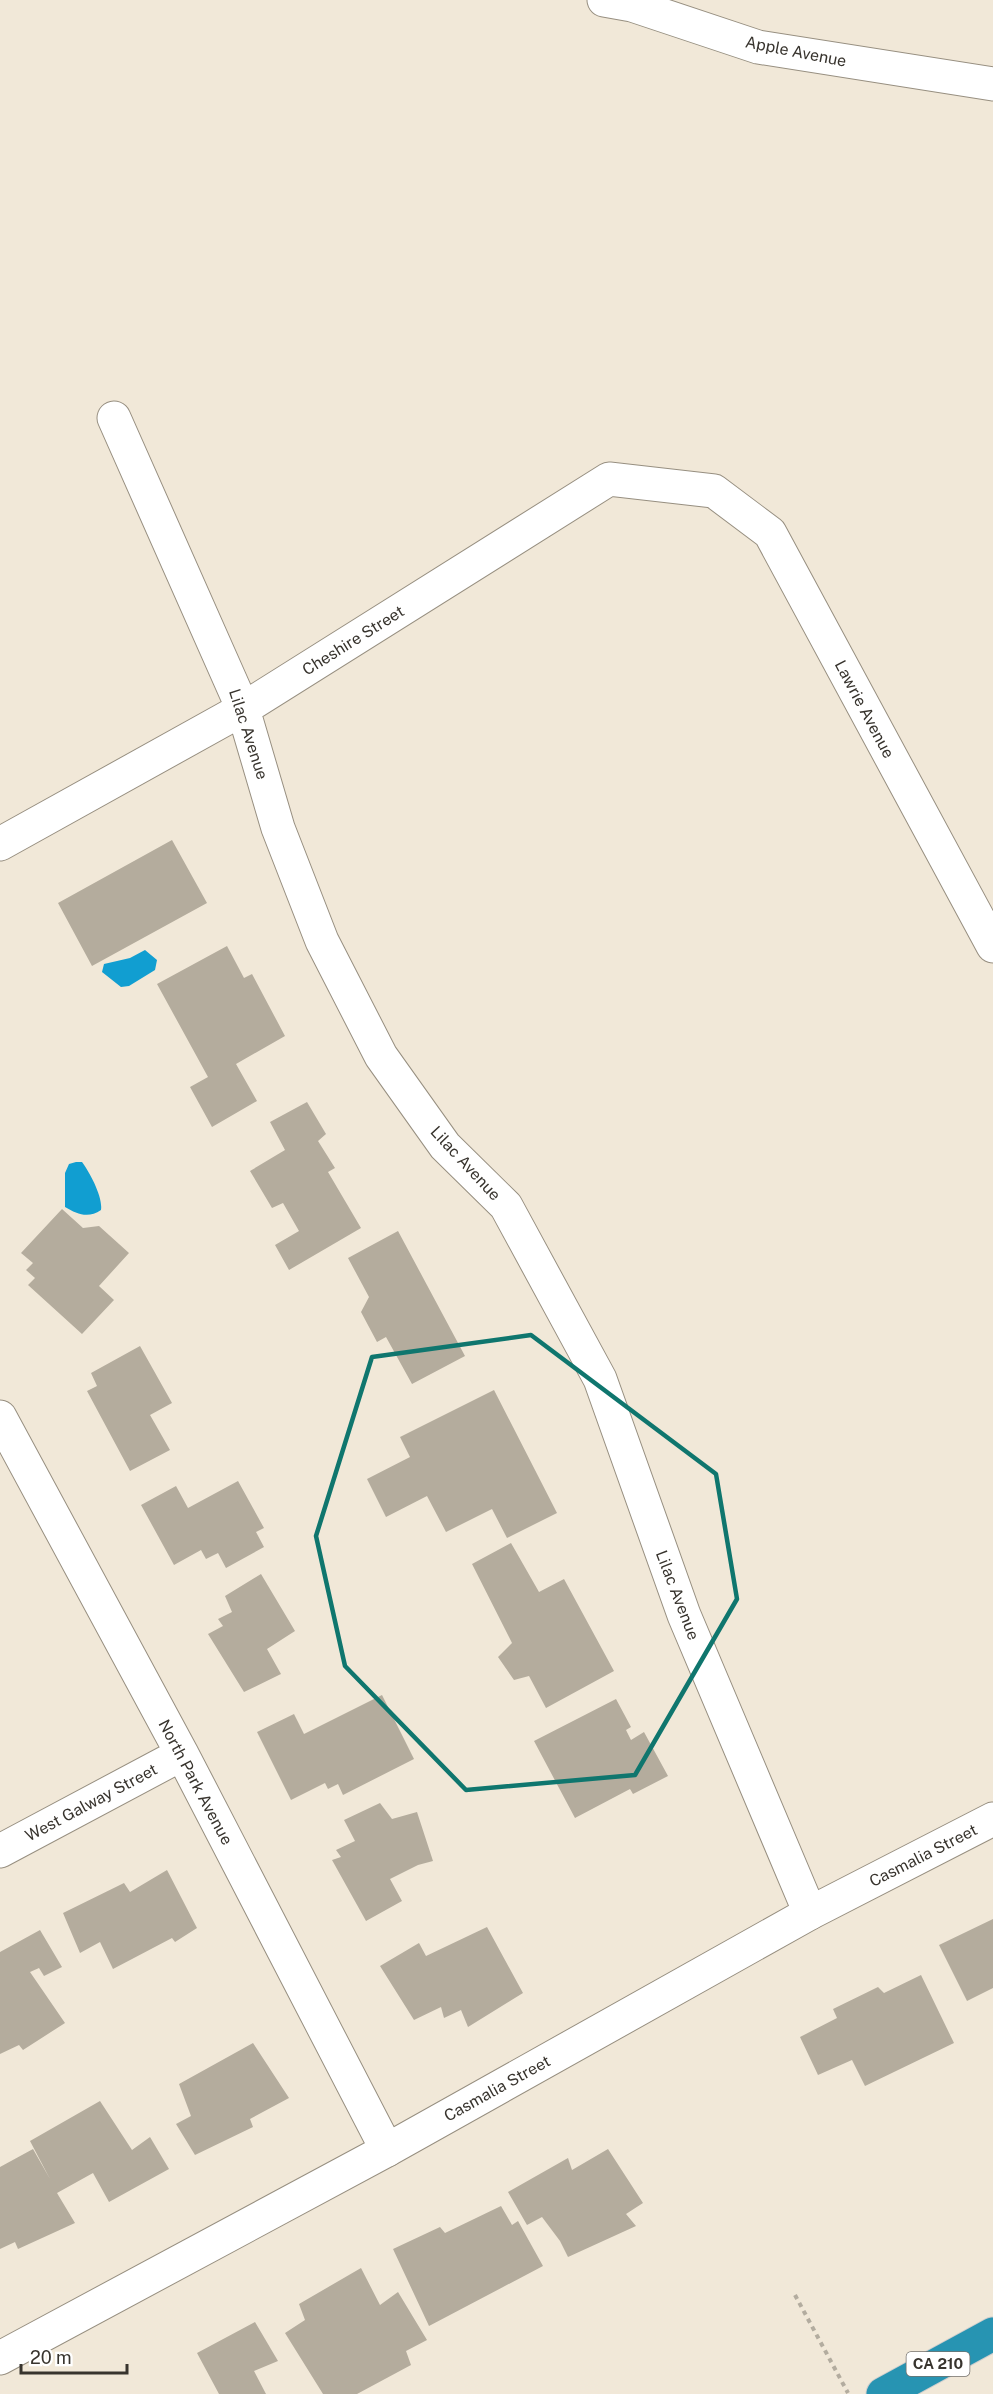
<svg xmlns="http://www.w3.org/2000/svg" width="993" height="2394" viewBox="0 0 993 2394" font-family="'Public Sans',sans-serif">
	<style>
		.water { fill: #119ed1 }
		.building { fill: #b4ac9d }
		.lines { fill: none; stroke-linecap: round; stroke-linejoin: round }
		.minor-casing { stroke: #978f80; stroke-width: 35 }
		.tertiary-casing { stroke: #978f80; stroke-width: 35 }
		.motorway-casing { stroke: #cfcecd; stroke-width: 35 }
		.path { stroke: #b3ac9f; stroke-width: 4; stroke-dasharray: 4.5 4.5; stroke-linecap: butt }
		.minor { stroke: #fff; stroke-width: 33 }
		.tertiary { stroke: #fff; stroke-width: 33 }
		.motorway { stroke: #2794b2; stroke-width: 33 }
		.marked { fill: none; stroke: #0f766e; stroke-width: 4.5; stroke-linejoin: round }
		.labels { text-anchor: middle; stroke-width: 5; stroke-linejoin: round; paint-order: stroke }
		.shield { fill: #fff; stroke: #74716d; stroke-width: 1.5 }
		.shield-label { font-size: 15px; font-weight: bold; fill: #38342e }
		.street-label { font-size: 16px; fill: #38342e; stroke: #fff }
	</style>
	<rect width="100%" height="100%" fill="#f1e8d8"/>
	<!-- water -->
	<path class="water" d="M145 950 157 960 155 970 129 986 121 987 102 972 104 964 130 958Z
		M76 1162H82C90 1173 103 1197 101 1210 88 1219 77 1214 65 1207V1173L69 1164Z"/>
	<!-- building -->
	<path class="building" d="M172 840 207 903 92 966 58 903Z
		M227 946 244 978 252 974 285 1036 236 1064 257 1101 212 1127 190 1087 208 1077 157 984Z
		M307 1102 326 1134 318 1141 335 1168 328 1172 361 1228 289 1270 275 1245 299 1231 283 1203 272 1208 250 1171 285 1150 270 1122Z
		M62 1209 83 1228 99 1226 129 1253 99 1286 114 1300 82 1334 28 1285 35 1278 26 1270 33 1263 21 1253Z
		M398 1231 465 1356 412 1384 386 1337 377 1342 361 1312 369 1297 348 1258Z
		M140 1346 172 1403 150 1415 170 1450 130 1471 87 1391 97 1386 91 1373Z
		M494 1390 557 1513 507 1538 492 1509 446 1532 427 1496 386 1517 367 1479 410 1457 400 1437Z
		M238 1481 264 1528 256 1532 264 1547 226 1568 218 1553 206 1559 201 1550 174 1565 141 1505 176 1486 188 1508Z
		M511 1543 539 1592 564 1579 614 1671 546 1708 529 1676 514 1680 498 1657 512 1643 472 1564Z
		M261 1574 295 1631 267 1649 281 1674 244 1692 208 1634 223 1626 218 1619 232 1612 225 1596Z
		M382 1695 414 1759 343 1795 338 1784 328 1789 325 1783 291 1800 257 1732 294 1714 304 1734Z
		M616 1699 631 1727 626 1730 631 1740 644 1732 668 1776 633 1794 630 1789 575 1818 534 1741Z
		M380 1803 392 1819 417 1812 433 1861 418 1865 390 1879 402 1901 366 1921 332 1860 341 1857 336 1850 355 1841 344 1820Z
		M167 1870 197 1928 175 1942 172 1938 113 1969 100 1942 80 1953 63 1913 124 1883 130 1892Z
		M993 1919V1988L967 2001 939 1945Z
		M487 1927 523 1993 468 2027 461 2010 444 2018 441 2007 414 2020 380 1966 419 1943 426 1956Z
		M40 1930 62 1967 44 1976 39 1968 30 1972 65 2023 23 2050 19 2045 0 2054V1952Z
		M921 1975 954 2043 865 2086 852 2060 818 2075 800 2037 837 2018 833 2009 878 1987 884 1993Z
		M253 2043 289 2098 250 2119 253 2127 195 2155 176 2124 191 2116 179 2084Z
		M100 2101 132 2150 150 2137 169 2169 109 2202 93 2173 57 2193 75 2223 18 2249 15 2242 0 2249V2167L33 2149 50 2179 30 2141Z
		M608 2149 643 2203 626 2214 636 2226 568 2257 560 2241 542 2217 527 2225 508 2192 568 2158 572 2170Z
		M501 2206 512 2225 518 2221 543 2266 429 2326 393 2249 440 2227 445 2233Z
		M361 2268 380 2305 398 2292 427 2340 406 2351 411 2365 357 2394H323L285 2333 305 2320 299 2304Z
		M255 2322 278 2361 254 2371 266 2394H219L197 2353Z"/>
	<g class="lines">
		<defs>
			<path id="minor" d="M604 0 632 5 758 47 993 84
				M114 418 243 709 278 828 322 941 381 1056 445 1146 506 1206 600 1379 684 1615 810 1913
				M0 844 243 709 609 479 714 491 770 533 993 946
				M0 1417 182 1754 387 2150
				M0 1851 182 1754"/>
			<path id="tertiary" d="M0 2358 387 2150 810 1913 993 1819"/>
			<path id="motorway" d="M883 2394 993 2334"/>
		</defs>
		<!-- minor casing -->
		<use href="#minor" class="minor-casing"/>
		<!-- tertiary casing -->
		<use href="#tertiary" class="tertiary-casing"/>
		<!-- motorway casing -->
		<use href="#motorway" class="motorway-casing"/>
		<!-- path -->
		<path class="path" d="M795 2295 848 2393"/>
		<!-- minor -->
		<use href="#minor" class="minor"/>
		<!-- tertiary -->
		<use href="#tertiary" class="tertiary"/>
		<!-- motorway -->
		<use href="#motorway" class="motorway"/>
	</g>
	<!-- marked area -->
	<path class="marked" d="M531 1335 716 1474 737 1599 635 1775 466 1790 345 1666 316 1536 372 1357Z"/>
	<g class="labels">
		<!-- shield labels -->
		<rect class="shield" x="906.5" y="2352" width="63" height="24" rx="4.5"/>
		<g class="shield-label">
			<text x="938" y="2369">CA 210</text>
		</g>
		<!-- street labels -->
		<g class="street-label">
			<text transform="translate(796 51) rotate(11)" y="6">Apple Avenue</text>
			<text transform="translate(353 640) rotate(-32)" y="6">Cheshire Street</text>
			<text transform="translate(865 709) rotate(62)" y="6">Lawrie Avenue</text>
			<text transform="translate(249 734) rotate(72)" y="6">Lilac Avenue</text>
			<text transform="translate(466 1163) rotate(47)" y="6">Lilac Avenue</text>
			<text transform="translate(678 1595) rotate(69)" y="6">Lilac Avenue</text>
			<text transform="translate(196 1782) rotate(62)" y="6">North Park Avenue</text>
			<text transform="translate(91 1802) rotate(-28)" y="6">West Galway Street</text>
			<text transform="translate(923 1855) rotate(-27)" y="6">Casmalia Street</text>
			<text transform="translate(497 2088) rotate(-29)" y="6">Casmalia Street</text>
		</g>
	</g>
	<!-- scale -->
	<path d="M21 2364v9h106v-9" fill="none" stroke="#38342e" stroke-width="3"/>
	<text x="30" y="2364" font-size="18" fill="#38342e" stroke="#ffffff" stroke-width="4.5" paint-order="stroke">20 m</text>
</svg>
